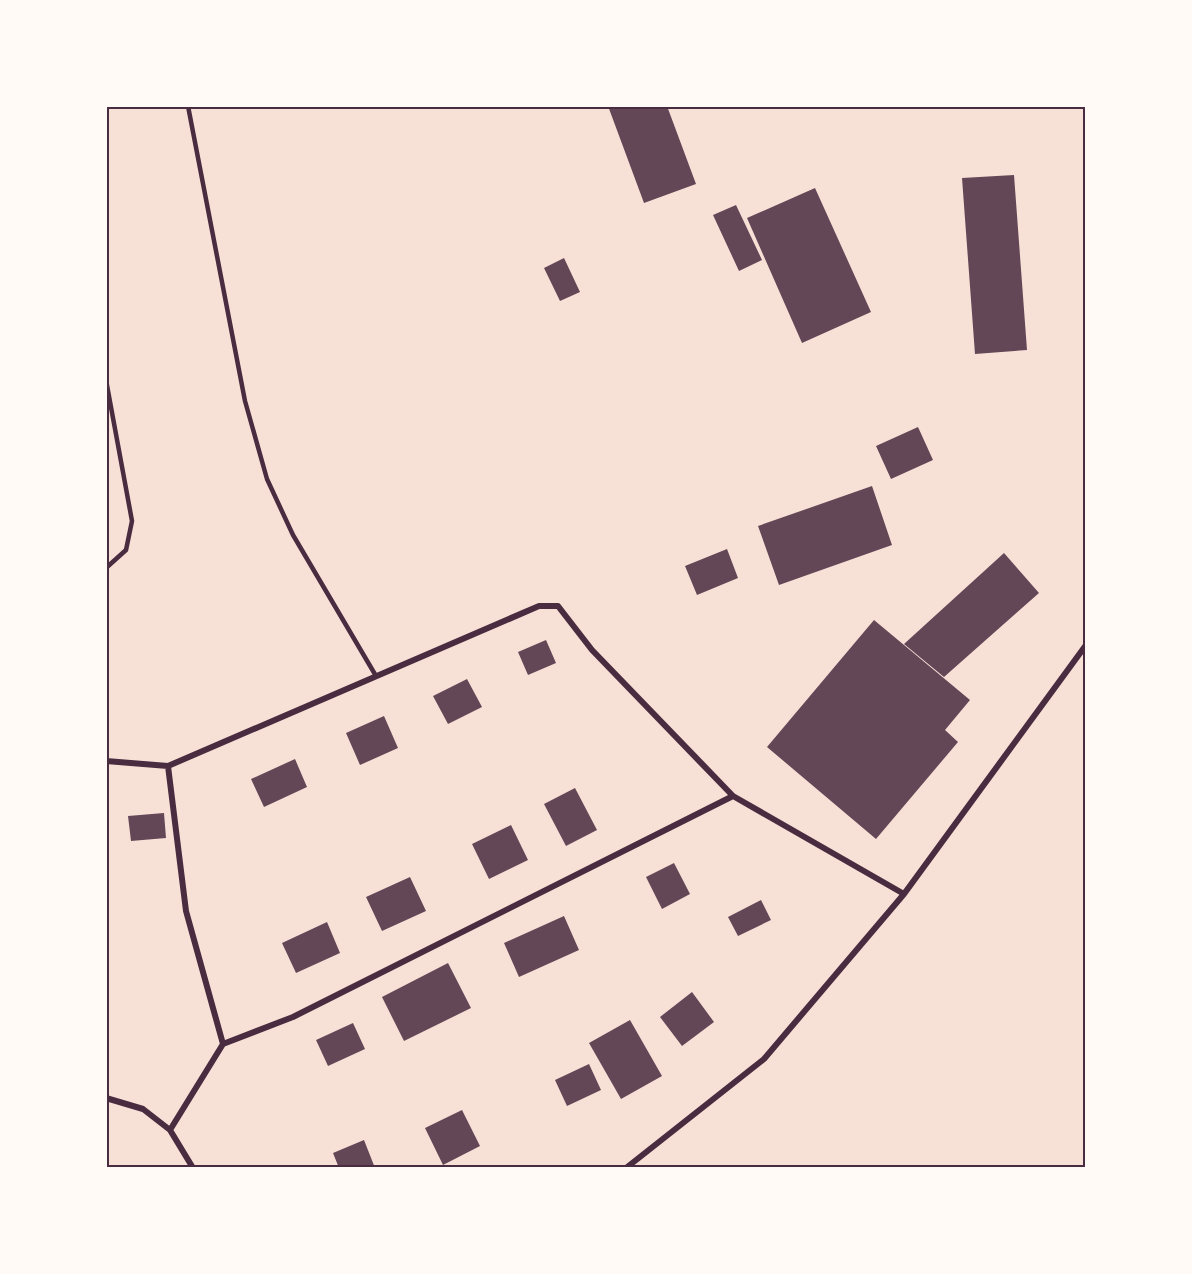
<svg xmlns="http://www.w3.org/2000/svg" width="1192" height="1274" viewBox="0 0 1192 1274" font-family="Georgia,serif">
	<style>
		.building { fill: #644757 }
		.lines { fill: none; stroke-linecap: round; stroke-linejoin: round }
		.service { stroke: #4a2c40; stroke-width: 4.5 }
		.minor { stroke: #4a2c40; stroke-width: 6 }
		.neatline { fill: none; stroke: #4a2c40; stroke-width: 2 }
	</style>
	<rect width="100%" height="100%" fill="#f7e1d7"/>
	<!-- building -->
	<path class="building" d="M608 106H667L696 184 644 203Z
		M1014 175 1027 350 975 354 962 178Z
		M815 188 871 312 802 343 747 218Z
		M736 205 762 260 739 271 713 215Z
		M564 258 580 292 560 301 544 268Z
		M918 427 933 460 891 479 876 446Z
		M872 486 892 545 779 585 758 526Z
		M727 549 738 578 697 595 685 566Z
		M1004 553 1039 593 944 677 904 644Z
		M874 620 970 700 945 730 958 742 876 839 767 747Z
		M546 640 556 663 528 675 518 652Z
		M467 679 482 707 448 724 433 696Z
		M384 716 398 748 360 765 346 733Z
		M295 759 307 787 264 807 251 779Z
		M575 788 597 830 566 846 544 804Z
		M164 813 166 838 131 841 128 816Z
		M511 825 528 860 489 879 472 844Z
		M674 863 690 894 662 909 646 877Z
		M410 877 426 911 382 931 366 897Z
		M761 900 771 920 738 936 728 917Z
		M564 916 579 950 519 977 504 943Z
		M327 922 340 953 296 973 282 943Z
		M448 963 471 1008 404 1041 382 997Z
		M692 992 714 1022 682 1046 660 1017Z
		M630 1020 662 1076 621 1099 589 1043Z
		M353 1023 365 1049 328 1066 316 1040Z
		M589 1064 601 1090 567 1106 555 1080Z
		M462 1110 480 1146 443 1165 425 1128Z
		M364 1140 375 1168H339L333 1153Z"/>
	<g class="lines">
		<!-- service -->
		<path class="service" d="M188 106 245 401 267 479 293 535 376 676
			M106 380 132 521 126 550 106 568"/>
		<!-- minor -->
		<path class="minor" d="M106 761 168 766 539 606H558L592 650 733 796
			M168 766 186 911 223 1044
			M106 1098 143 1109 170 1130 223 1044 293 1017 733 796 904 894
			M170 1130 193 1168
			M626 1168 764 1059 904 894 1086 645"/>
	</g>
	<!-- border -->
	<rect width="1192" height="1274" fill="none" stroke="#fffaf5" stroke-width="216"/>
	<rect x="108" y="108" width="976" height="1058" class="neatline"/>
</svg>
